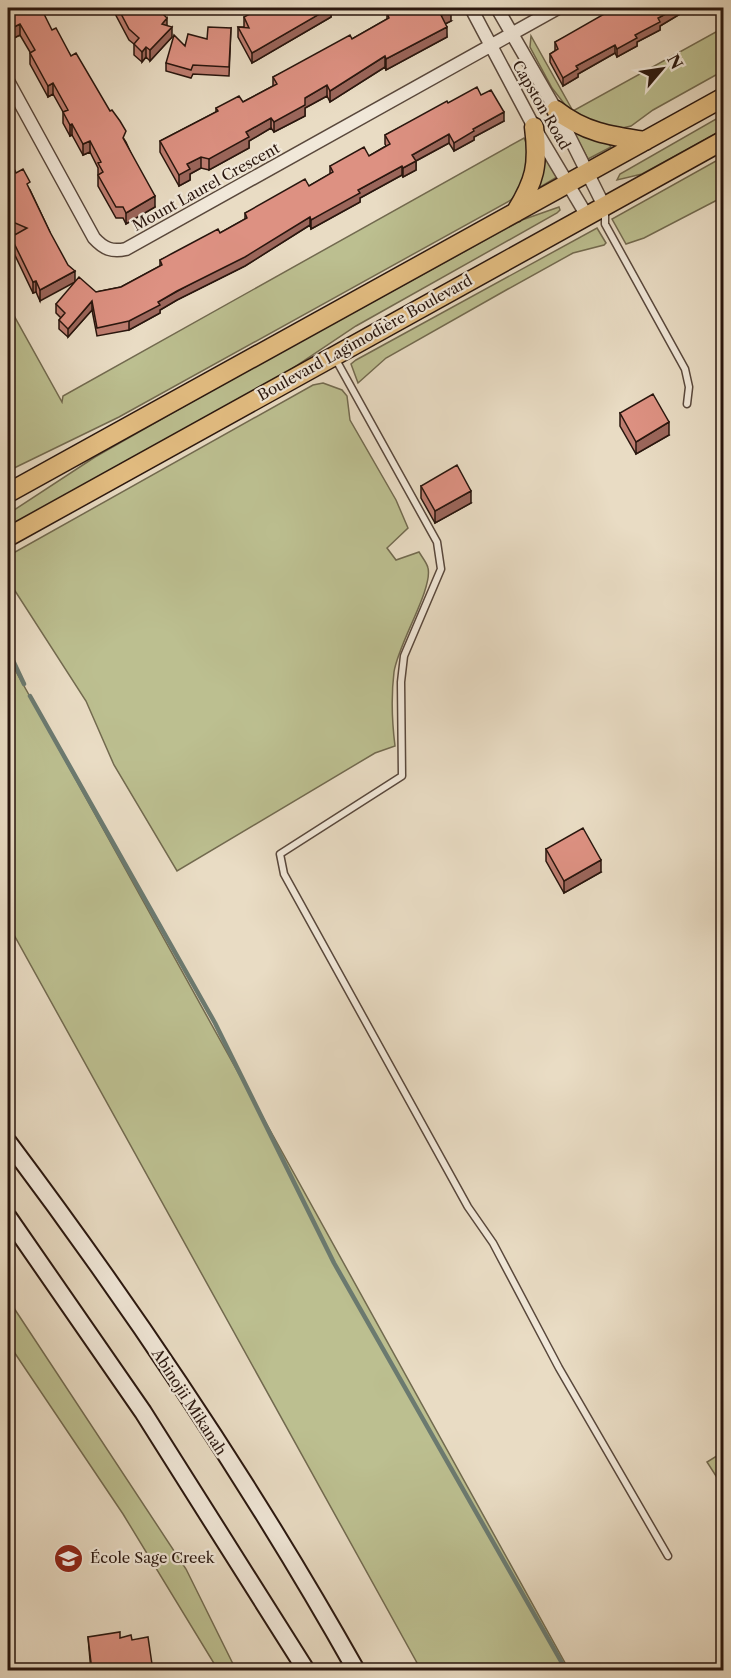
<svg xmlns="http://www.w3.org/2000/svg" width="731" height="1678" viewBox="0 0 731 1678" font-family="'Libre Caslon Text',serif">
	<style>
		.green { fill: #bcbf90; stroke: #726a4f; stroke-width: 1.5 }
		.lines { fill: none; stroke-linecap: round; stroke-linejoin: round }
		.stream { stroke: #6b7a70; stroke-width: 4.5 }
		.lane-casing { stroke: #59483c; stroke-width: 9 }
		.street-casing { stroke: #59483c; stroke-width: 15 }
		.secondary-casing { stroke: #29160e; stroke-width: 20 }
		.primary-casing { stroke: #29160e; stroke-width: 21 }
		.lane { stroke: #f1e8d9; stroke-width: 6 }
		.street { stroke: #f1e8d9; stroke-width: 12 }
		.secondary { stroke: #f1e8d9; stroke-width: 16 }
		.primary { stroke: #e4be82; stroke-width: 18 }
		.wall { fill: #be7d70; stroke: #29160e; stroke-width: 1.5 }
		.shaded-wall { fill: #9b665b; stroke: #29160e; stroke-width: 1.5 }
		.building { fill: #dd9182; stroke: #29160e; stroke-width: 1.5 }
		.labels { text-anchor: middle; stroke-width: 4.5; stroke-linejoin: round; paint-order: stroke }
		.street-label { font-size: 15px; fill: #29160e; stroke: #f1e8d9 }
		.poi-label { font-size: 15px; fill: #29160e; stroke: #f1e8d9; text-anchor: start }
	</style>
	<rect width="100%" height="100%" fill="#e9dcc4"/>
	<filter id="stains"><feTurbulence type="fractalNoise" baseFrequency=".00333" numOctaves="4"/><feColorMatrix values="0 0 0 0 .2 0 0 0 0 .09 0 0 0 0 .02 0 0 0 .5 -.17"/></filter>
	<radialGradient id="worn" r=".72"><stop offset=".6" stop-color="#630" stop-opacity="0"/><stop offset="1" stop-color="#630" stop-opacity=".3"/></radialGradient>
	<!-- green -->
	<path class="green" d="M723 28V71L653 110 631 126 618 129 593 125 566 106 552 88 530 47 531 36 573 111Z
		M723 115V130L642 174 617 180 620 174Z
		M573 131 609 144 611 147 588 159Z
		M524 138C533 156 526 186 511 200L119 417 8 471V305L62 402 63 396Z
		M723 157V197L644 238 626 244 612 219Z
		M547 159 557 177 537 189 545 160Z
		M559 207 560 210 557 213 356 326 272 382 8 528V514L95 457 223 384 522 220Z
		M597 228 606 243 604 245 573 253 508 289 386 358 358 383 351 364 356 360Z
		M323 383 342 390 347 396 350 420 396 500 408 528 387 548 396 560 419 552C422 557 427 563 428 568 433 589 398 644 394 672 391 697 392 722 395 746L375 753 177 871 114 765 86 701 8 580V556L313 385Z
		M8 657 569 1670H421L8 924Z
		M8 1299 186 1569 236 1670H218L123 1514 8 1343Z
		M723 1452V1487L707 1462Z"/>
	<g class="lines">
		<!-- stream -->
		<path class="stream" d="M8 650 24 684
			M30 696 215 1023 334 1263 566 1670"/>
		<defs>
			<path id="lane" d="M605 210V224L685 369 689 387 687 404
				M335 358 437 542 441 569 404 656 401 682 402 776 280 854 284 874 468 1207 493 1243 559 1368 668 1556"/>
			<path id="street" d="M471 8 534 127 587 216
				M497 8 556 110 604 206
				M8 81 94 238C104 249 112 252 126 249L558 8"/>
			<path id="secondary" d="M8 1142C134 1310 253 1487 356 1670
				M8 1217 143 1412 306 1670"/>
			<path id="primary" d="M556 110C584 132 610 136 645 141
				M515 213C535 181 539 165 534 127
				M8 493 724 97
				M8 537 724 140"/>
		</defs>
		<!-- lane casing -->
		<use href="#lane" class="lane-casing"/>
		<!-- street casing -->
		<use href="#street" class="street-casing"/>
		<!-- secondary casing -->
		<use href="#secondary" class="secondary-casing"/>
		<!-- primary casing -->
		<use href="#primary" class="primary-casing"/>
		<!-- lane -->
		<use href="#lane" class="lane"/>
		<!-- street -->
		<use href="#street" class="street"/>
		<!-- secondary -->
		<use href="#secondary" class="secondary"/>
		<!-- primary -->
		<use href="#primary" class="primary"/>
	</g>
	<!-- wall -->
	<path class="wall" d="M8 8 52 30 71 56 126 142 155 207 126 224 123 218H116L98 186V168L90 152 83 155 72 135 70 136 63 123V112L53 94 48 97 30 64V52L20 35 14 38 8 24Z
		M112 8H158L167 26 172 37 150 61 146 57 142 62 134 55V44L129 40Z
		M624 8H706L694 14 690 8 660 26V30L637 42V46L617 57 615 53 578 74V77L563 86 550 62V54L555 51V42Z
		M331 12V17L252 63 238 37V27H244V17Z
		M387 13 451 21 445 24 447 37 386 70 385 67 330 102 327 96 305 108V116L274 132 271 128 249 141V148L209 170 201 168 190 174V180L179 186 160 152V141L216 112V108L243 102 273 86V77L352 39 387 19Z
		M231 28 229 76 193 74 191 78 166 71V63L185 46 207 39Z
		M481 95 504 121 474 137V140L454 151 449 143 416 161V170L403 177 402 175 360 198V202L311 229 310 225 245 266 177 300 160 310V313L129 330 97 336 92 310 68 337 59 329V320L61 318 56 313V304L96 292 121 287 160 266V260L220 233 245 219V213L309 186 330 174V166L369 156 386 146 385 144V135L448 103Z
		M8 157 16 173 30 190 50 232 40 301 36 292 33 293 11 247V237L15 234 8 231Z
		M620 413 669 435 636 454 620 426Z
		M421 486 471 503 435 523 421 498Z
		M546 849 601 872 564 893 546 861Z
		M88 1637 120 1638 132 1640 153 1671H91Z"/>
	<!-- shaded-wall -->
	<path class="shaded-wall" d="M329 8H339L331 12V17L252 63V53Z
		M677 8H690L660 26V30L637 42V46L617 57V49L658 18Z
		M694 8H706L694 14Z
		M451 10V21L441 26V15Z
		M167 18V28L162 24Z
		M20 24V35L14 38V27Z
		M172 27V37L150 61V50Z
		M447 27V37L386 70V59Z
		M615 45V53L578 74V77L563 86V78L576 66Z
		M146 47V57L142 62V52Z
		M385 56V67L330 102V91Z
		M53 83V94L48 97V86Z
		M327 85V96L305 108V116L274 132V122L305 98Z
		M504 112V121L474 137V140L454 151V143L473 129Z
		M271 118V128L249 141V148L209 170V159L246 132Z
		M72 124V135L70 136V125Z
		M449 134V143L412 163V155Z
		M90 141V152L83 155V144Z
		M201 157V168L190 174V180L179 186V175L187 164Z
		M416 161V170L403 177V168Z
		M402 166V175L360 198V202L311 229V220L358 190Z
		M155 196V207L126 224V213Z
		M310 217V225L245 266 177 300 160 310V313L129 330V321L158 302Z
		M75 271V282L40 301V290Z
		M36 281V292L33 293V282Z
		M92 301V310L68 337V329Z
		M669 422V435L636 454V442Z
		M471 491V503L435 523V511Z
		M601 860V872L564 893V881Z"/>
	<!-- building -->
	<path class="building" d="M8 8H41L52 30 56 28 71 56 76 53 110 111 112 110 120 121 126 131 123 138 155 196 126 213 123 207H116L98 175 103 172 98 163 101 162 90 141 83 144 72 124 70 125 63 112 68 110 53 83 48 86 30 53 35 50 20 24 14 27 8 13Z
		M118 8H157L167 18 162 24 172 27 150 50 146 47 142 52 134 44 139 38 129 29Z
		M261 8H330L252 53 238 27 249 28 244 17Z
		M397 8H449L451 10 441 15 447 27 386 59 385 56 330 91 327 85 305 98V105L274 122 271 118 246 132 249 137 209 159 201 157 187 164 190 169 179 175 160 141 218 111 216 108 239 96 243 102 277 84 273 77 350 35 352 39 389 18 387 13Z
		M624 8H677L658 18 660 22 635 35 637 38 617 49 615 45 576 66 578 69 563 78 550 54 558 49 555 42 611 10 613 14Z
		M208 27 231 28 229 67 193 65 191 70 166 63 174 35 185 46 188 34 207 39Z
		M477 87 481 95 491 90 504 112 473 129 474 131 454 143 449 134 412 155 416 161 403 168 402 166 358 190 360 193 311 220 310 217 245 257 177 291 158 302 160 305 129 321 97 328 92 301 68 329 59 320 65 313 56 304 79 277 96 292 121 287 162 265 160 260 173 253 218 229 220 233 247 218 245 213 305 179 309 186 333 172 330 166 364 147 369 156 390 144 385 135 447 101 448 103Z
		M8 157 16 173 23 169 30 182 27 184 50 232 68 265 75 271 40 290 36 281 33 282 11 237 27 228 8 220Z
		M653 394 669 422 636 442 620 413Z
		M457 465 471 491 435 511 421 486Z
		M583 828 601 860 564 881 546 849Z
		M120 1632V1638L131 1635 132 1640 148 1637 153 1671H92L88 1637Z"/>
	<!-- icons -->
	<defs>
		<symbol id="school-disc" viewBox="-11 -11 22 22"><circle r="9.5" fill="#8f2418" stroke="#f1e8d9"/><path d="M0-5L7-2L0 1L-7-2ZM-4 1L0 2.5L4 1V4Q0 6-4 4Z" fill="#fff"/></symbol>
	</defs>
	<g fill-rule="evenodd">
		<use href="#school-disc" x="52" y="1542" width="33" height="33"/>
	</g>
	<g class="labels">
		<!-- street labels -->
		<g class="street-label">
			<text transform="translate(541 105) rotate(60)" y="5">Capston Road</text>
			<text transform="translate(206 187) rotate(-29)" y="5">Mount Laurel Crescent</text>
			<text transform="translate(365 338) rotate(-29)" y="5">Boulevard Lagimodière Boulevard</text>
			<text transform="translate(189 1402) rotate(57)" y="5">Abinojii Mikanah</text>
		</g>
		<!-- poi labels -->
		<g class="poi-label">
			<text x="90" y="1563">École Sage Creek</text>
		</g>
	</g>
	<!-- margin -->
	<rect width="731" height="1678" fill="none" stroke="#e9dcc4" stroke-width="30"/>
	<rect x="9" y="9" width="713" height="1660" fill="none" stroke="#29160e" stroke-width="3"/>
	<rect x="15" y="15" width="701" height="1648" fill="none" stroke="#29160e" stroke-width="1.5"/>
	<!-- north arrow -->
	<g transform="translate(662 69) rotate(61)" stroke="#f1e8d9" stroke-width="4.5" paint-order="stroke">
	<path d="M0-4.5L10 22L0 15L-10 22Z" fill="#29160e"/>
	<text y="-9" font-size="16" font-weight="bold" text-anchor="middle" fill="#29160e">N</text>
	</g>
	<rect width="100%" height="100%" filter="url(#stains)"/>
	<rect width="100%" height="100%" fill="url(#worn)"/>
</svg>
